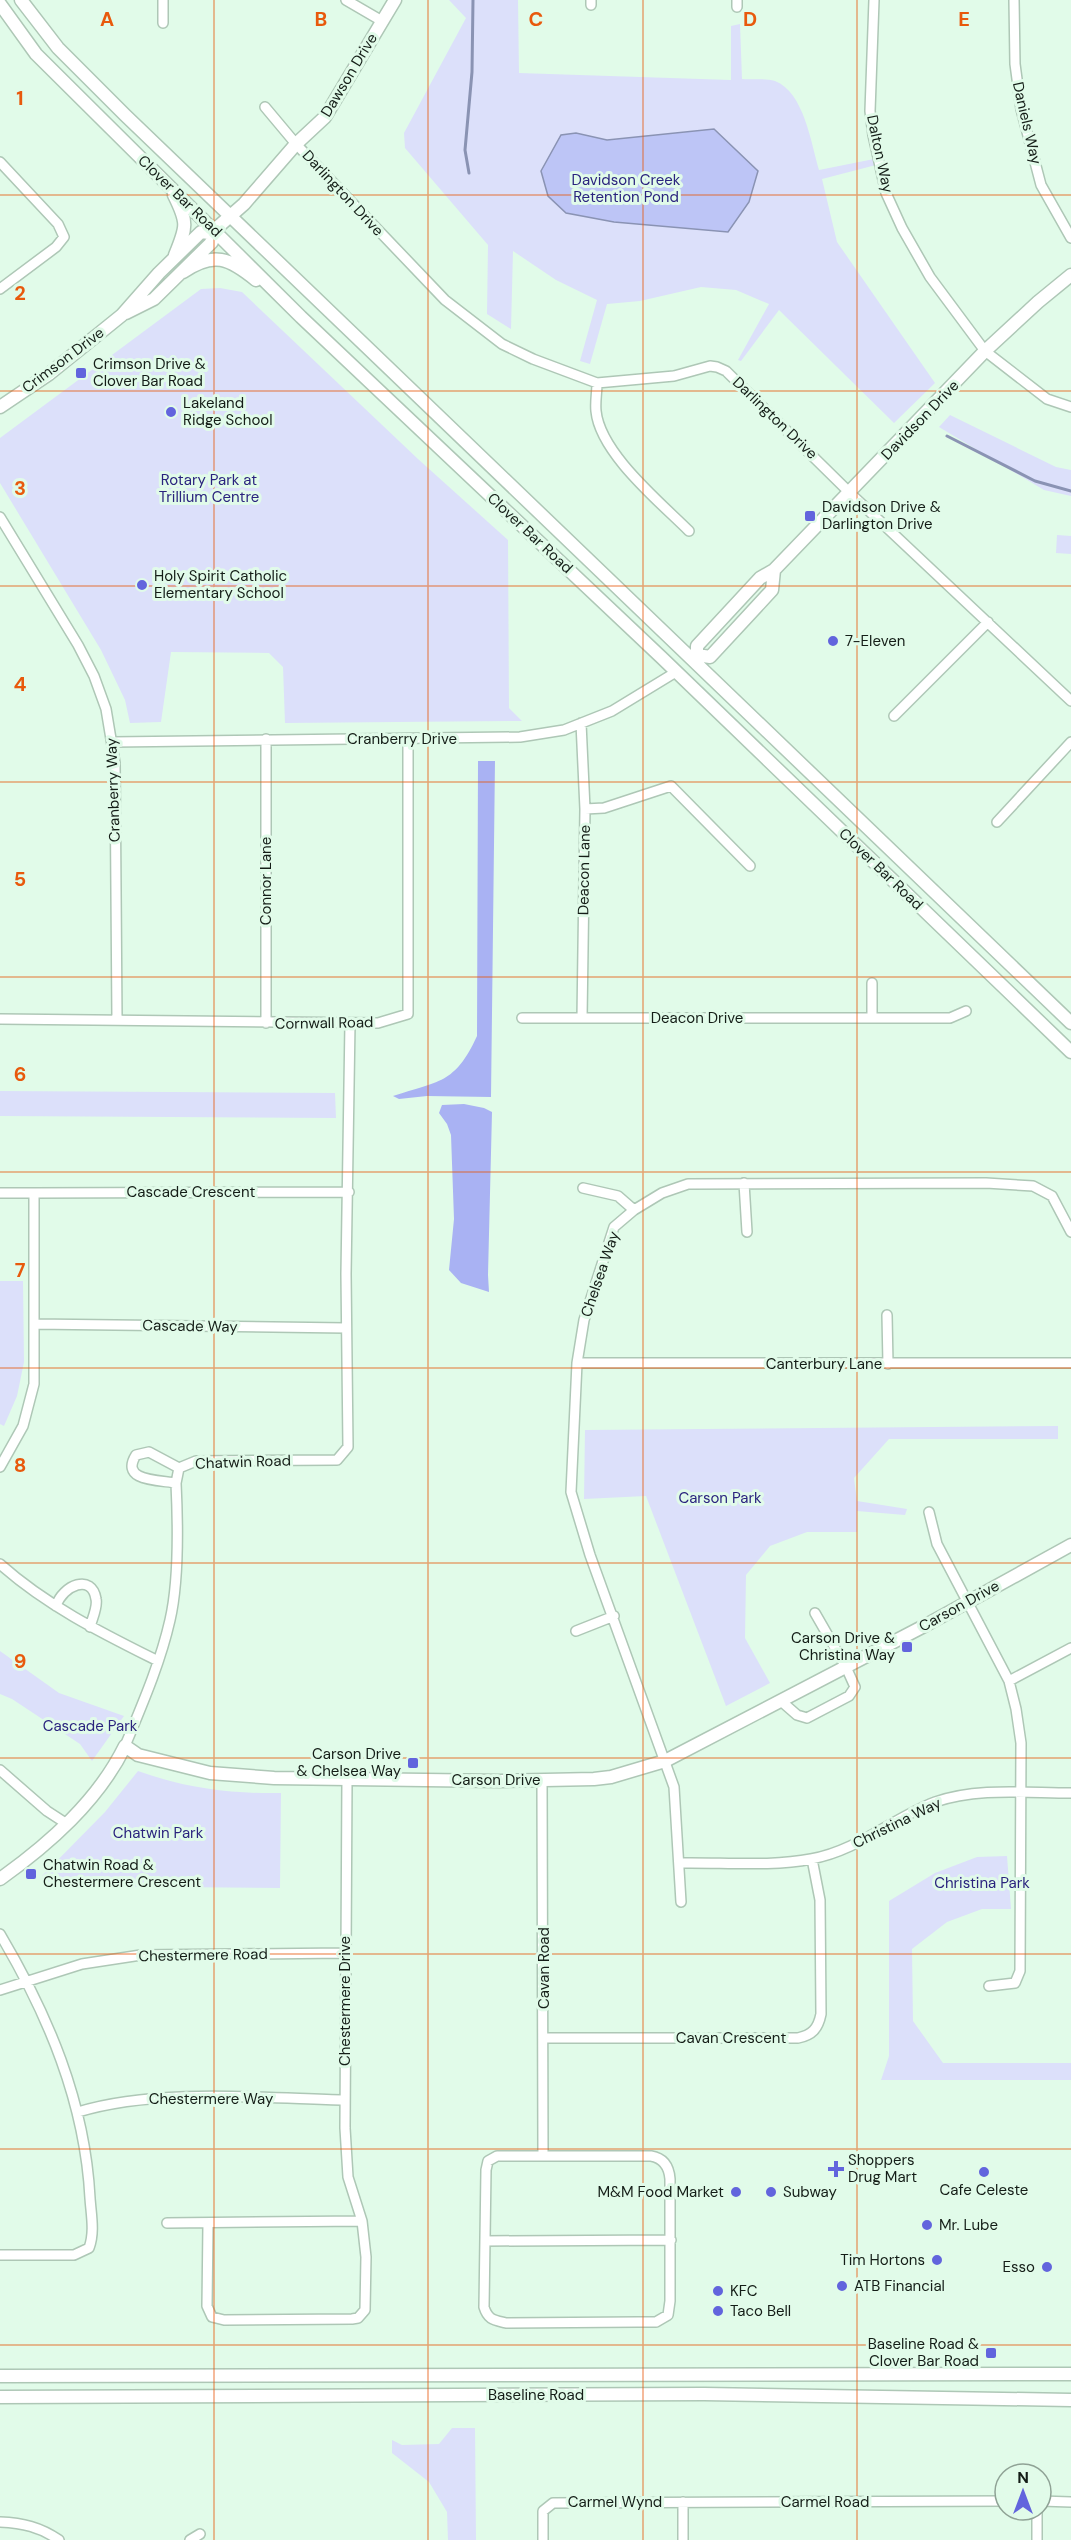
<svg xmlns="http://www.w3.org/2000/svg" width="1071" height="2540" viewBox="0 0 1071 2540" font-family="'DM Sans',sans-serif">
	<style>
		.green { fill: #dce0fa }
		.forest { fill: #a9b2f3 }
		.water { fill: #bdc5f6; stroke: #8a93b3; stroke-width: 1.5 }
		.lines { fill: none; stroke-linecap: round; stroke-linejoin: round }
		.stream { stroke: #8a93b3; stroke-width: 3 }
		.street-casing { stroke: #aec7b6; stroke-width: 12 }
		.secondary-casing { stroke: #aec7b6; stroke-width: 15 }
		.street { stroke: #fff; stroke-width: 9 }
		.secondary { stroke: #fff; stroke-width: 12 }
		.grid { fill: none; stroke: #e8590c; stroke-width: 1.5; stroke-opacity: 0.55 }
		.poi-dot { fill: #6264dd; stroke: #e1fbe9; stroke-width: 2 }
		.labels { text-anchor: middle; stroke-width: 6; stroke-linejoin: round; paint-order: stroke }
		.street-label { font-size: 15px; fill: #141d17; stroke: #e1fbe9 }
		.park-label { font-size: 15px; fill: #2a237e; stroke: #e1fbe9 }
		.poi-label { font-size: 15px; fill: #141d17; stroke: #e1fbe9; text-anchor: start }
		.grid-label { font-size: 20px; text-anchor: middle; font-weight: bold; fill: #e8590c; stroke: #e1fbe9; stroke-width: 6; stroke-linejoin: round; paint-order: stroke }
	</style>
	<rect width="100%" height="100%" fill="#e1fbe9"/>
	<!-- green -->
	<path class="green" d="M449 0H518L519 73 731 80V26L740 24 742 79C752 80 766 78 775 81 804 92 811 143 819 170L874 159 876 165 822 179 837 242 935 383 894 423 779 310 741 361 738 360 769 304 736 290 701 287 640 301 607 304 590 364 580 361 597 300 556 280 513 251 511 329 487 314 488 245 405 148 404 133 466 18Z
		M220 288 242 292 418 459 508 540 509 708 522 721 285 723 283 667 269 653 171 652 161 722 130 723 125 700 101 650 0 483V438L201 289Z
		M950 415 1056 467 1071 470V496L1044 490 939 427Z
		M1057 535 1071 536V554L1056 553Z
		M0 1091 335 1093 336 1118 0 1116Z
		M0 1281H23L24 1362 17 1396 4 1426 0 1424Z
		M1058 1426V1439H889L854 1478 857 1501 907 1509 905 1515 857 1511V1532H807L770 1546 746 1575 745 1638 770 1683 726 1706 646 1496 584 1499 585 1430Z
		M0 1651 59 1693 124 1716 92 1761 80 1744 12 1699 0 1694Z
		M138 1771C185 1788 231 1794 281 1793L280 1888 54 1886 42 1876 105 1812Z
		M1007 1856 1011 1909H982L947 1922 912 1949 913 2021 943 2063H1071V2080H881L889 2056V1901L935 1873 977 1857Z
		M452 2428H475L476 2540H448L447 2512 429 2482 392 2453V2440L402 2445 439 2444Z"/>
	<!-- forest -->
	<path class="forest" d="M478 761H495L491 1097 427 1096 399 1099 393 1096C439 1081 455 1084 477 1036Z
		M464 1104 484 1108 492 1112 488 1275 489 1292 461 1283 449 1270 454 1219 451 1135 447 1124 439 1113 442 1105Z"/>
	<!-- water -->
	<path class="water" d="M714 129 758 171 749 202 728 232 614 222 566 213 548 196 541 171 561 135 576 133 607 140Z"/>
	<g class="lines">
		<!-- stream -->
		<path class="stream" d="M469 173 465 150 472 72 473 0
			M947 436 1035 481 1071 491"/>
		<defs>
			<path id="street" d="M346 0 382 21
				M874 0 870 111 873 135 886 193 902 228 930 277 985 351 1047 399 1071 407
				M1014 0 1015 64 1021 109 1041 185 1071 238
				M591 5V0
				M737 7V0
				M163 23V0
				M265 107 296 144 445 300 502 344 533 359 597 383 674 376 710 366 717 367 726 371 850 493 1071 701
				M0 162 58 224 64 237 56 247 0 289
				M597 383C597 392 595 402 596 411 600 453 660 502 689 531
				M0 517 78 645 94 676 106 709 115 763 117 1019
				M894 716 988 622
				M581 723 585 809 582 1018
				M113 742 520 737 564 730 612 711 676 672
				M585 809 604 808 671 786 750 866
				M997 822 1071 742
				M872 983V1017
				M522 1018H950L966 1011
				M0 1019 378 1023 408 1014V739
				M266 1023V739
				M744 1183 747 1232
				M583 1188 618 1196 634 1210
				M0 1193H34
				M887 1315 888 1364
				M34 1324 346 1328
				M577 1363H1071
				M0 1467 23 1426 34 1384V1193L349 1192
				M176 1483C161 1480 119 1482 136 1455L149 1452 179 1468
				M929 1512 937 1544 1009 1681 1016 1709 1021 1743 1020 1971 1015 1983 989 1986
				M0 1564C47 1606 102 1633 158 1661
				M56 1606C63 1585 92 1573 96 1599 98 1607 92 1619 90 1627
				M576 1631 614 1616
				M1009 1681 1071 1648
				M781 1701 797 1715 807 1718 849 1696 855 1687 846 1667 815 1613
				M125 1746C142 1705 160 1664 170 1620 179 1581 178 1524 176 1483L179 1468 196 1461 337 1460 348 1447 346 1274 350 1023
				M0 1770 47 1811 67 1824
				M542 1780 543 2156
				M679 1863C720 1862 772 1867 811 1859 857 1851 893 1818 935 1802 977 1787 1027 1793 1071 1793
				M681 1902 674 1787 590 1555 571 1492 577 1363 584 1320 614 1227 634 1210 662 1193 688 1184 986 1183 1033 1186 1052 1196 1071 1232
				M0 1934C48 2015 85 2102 90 2198 91 2214 95 2232 89 2248L74 2255H0
				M0 1990 82 1964 141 1955 345 1953
				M544 2038H798C812 2035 818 2029 821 2014L820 1900 812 1859
				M78 2112C156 2088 263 2098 345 2100
				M497 2156H651C663 2158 669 2166 670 2179V2301L668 2315 656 2322H638L506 2323C494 2320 488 2320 484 2307L486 2170 488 2161Z
				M167 2223 362 2221
				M208 2224 207 2306 212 2317 224 2320 352 2319 358 2318 365 2310 366 2257 362 2221 348 2177 345 2128 347 1779
				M485 2241 671 2240
				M1041 2501 1071 2502
				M683 2502V2540
				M1037 2510V2540
				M0 2522C23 2523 40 2527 59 2540
				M190 2540 200 2534
				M543 2540V2511L553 2503 1005 2501"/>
			<path id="secondary" d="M21 0 58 48 125 115 1071 1023
				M0 4 36 54 301 317 661 657 1071 1052
				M174 195C188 223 187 226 175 255
				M211 233 244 204 296 144 325 117 395 0
				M183 272C214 251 229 258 256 280
				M126 313 154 299 212 242 211 233
				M0 407 49 374 122 315 159 273 201 232 211 233
				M697 655V646L760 578 774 570 985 351 1038 302 1071 275
				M697 655 710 657 772 590 774 570
				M0 1879C49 1844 98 1801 125 1746L138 1755 210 1773 274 1778 500 1781 594 1779 611 1777 665 1761 926 1625 1071 1545
				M0 2376 1071 2374
				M0 2397 704 2394 1071 2400"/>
		</defs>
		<!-- street casing -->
		<use href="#street" class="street-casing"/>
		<!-- secondary casing -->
		<use href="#secondary" class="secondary-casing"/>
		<!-- street -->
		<use href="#street" class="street"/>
		<!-- secondary -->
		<use href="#secondary" class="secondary"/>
	</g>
	<!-- grid -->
	<path class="grid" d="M214 0V2540M428 0V2540M643 0V2540M857 0V2540M0 195H1071M0 391H1071M0 586H1071M0 782H1071M0 977H1071M0 1172H1071M0 1368H1071M0 1563H1071M0 1758H1071M0 1954H1071M0 2149H1071M0 2345H1071"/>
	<!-- markers -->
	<g class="poi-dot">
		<rect x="75" y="367" width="12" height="12" rx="3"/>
		<circle cx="171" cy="412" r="6"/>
		<rect x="804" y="510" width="12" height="12" rx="3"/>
		<circle cx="142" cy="585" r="6"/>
		<circle cx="833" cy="641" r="6"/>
		<rect x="901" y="1641" width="12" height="12" rx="3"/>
		<rect x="407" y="1757" width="12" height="12" rx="3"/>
		<rect x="25" y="1868" width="12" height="12" rx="3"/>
		<path d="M833 2160h6v6h6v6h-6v6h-6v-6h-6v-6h6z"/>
		<circle cx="984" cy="2172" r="6"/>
		<circle cx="736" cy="2192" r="6"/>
		<circle cx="771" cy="2192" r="6"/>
		<circle cx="927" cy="2225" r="6"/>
		<circle cx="937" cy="2260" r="6"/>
		<circle cx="1047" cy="2267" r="6"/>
		<circle cx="842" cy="2286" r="6"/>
		<circle cx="718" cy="2291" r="6"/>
		<circle cx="718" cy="2311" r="6"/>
		<rect x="985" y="2347" width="12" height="12" rx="3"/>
	</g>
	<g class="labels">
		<!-- street labels -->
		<g class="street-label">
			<text transform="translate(349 75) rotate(-59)" y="5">Dawson Drive</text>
			<text transform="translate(1027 123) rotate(77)" y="5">Daniels Way</text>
			<text transform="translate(880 154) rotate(78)" y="5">Dalton Way</text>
			<text transform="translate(343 193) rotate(47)" y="5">Darlington Drive</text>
			<text transform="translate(180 196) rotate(44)" y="5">Clover Bar Road</text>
			<text transform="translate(63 360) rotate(-37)" y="5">Crimson Drive</text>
			<text transform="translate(775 418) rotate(44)" y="5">Darlington Drive</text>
			<text transform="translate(920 420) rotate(-46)" y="5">Davidson Drive</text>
			<text transform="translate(530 533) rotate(43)" y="5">Clover Bar Road</text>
			<text x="402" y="744">Cranberry Drive</text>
			<text transform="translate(113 790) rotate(-92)" y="5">Cranberry Way</text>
			<text transform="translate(881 869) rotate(44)" y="5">Clover Bar Road</text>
			<text transform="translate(584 870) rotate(-89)" y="5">Deacon Lane</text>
			<text transform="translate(266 881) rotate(-90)" y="5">Connor Lane</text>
			<text x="697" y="1023">Deacon Drive</text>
			<text transform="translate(324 1023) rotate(-1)" y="5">Cornwall Road</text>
			<text x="191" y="1197">Cascade Crescent</text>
			<text transform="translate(600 1274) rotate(-71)" y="5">Chelsea Way</text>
			<text transform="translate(190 1326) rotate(1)" y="5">Cascade Way</text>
			<text x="824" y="1369">Canterbury Lane</text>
			<text transform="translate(243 1462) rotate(-2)" y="5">Chatwin Road</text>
			<text transform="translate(959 1606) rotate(-29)" y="5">Carson Drive</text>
			<text x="496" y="1785">Carson Drive</text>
			<text transform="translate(897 1823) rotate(-26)" y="5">Christina Way</text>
			<text transform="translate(203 1955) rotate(-1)" y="5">Chestermere Road</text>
			<text transform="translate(544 1968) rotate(-90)" y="5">Cavan Road</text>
			<text transform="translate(345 2001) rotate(-90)" y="5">Chestermere Drive</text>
			<text x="731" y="2043">Cavan Crescent</text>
			<text x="211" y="2104">Chestermere Way</text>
			<text x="536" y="2400">Baseline Road</text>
			<text x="615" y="2507">Carmel Wynd</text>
			<text x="825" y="2507">Carmel Road</text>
		</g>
		<!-- park labels -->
		<g class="park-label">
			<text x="626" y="185">Davidson Creek<tspan x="626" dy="17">Retention Pond</tspan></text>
			<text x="209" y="485">Rotary Park at<tspan x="209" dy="17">Trillium Centre</tspan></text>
			<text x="720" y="1503">Carson Park</text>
			<text x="90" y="1731">Cascade Park</text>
			<text x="158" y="1838">Chatwin Park</text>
			<text x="982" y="1888">Christina Park</text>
		</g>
		<!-- poi labels -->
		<g class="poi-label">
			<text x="93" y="369">Crimson Drive &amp;<tspan x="93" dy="17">Clover Bar Road</tspan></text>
			<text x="183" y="408">Lakeland<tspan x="183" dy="17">Ridge School</tspan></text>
			<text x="822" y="512">Davidson Drive &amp;<tspan x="822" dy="17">Darlington Drive</tspan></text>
			<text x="154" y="581">Holy Spirit Catholic<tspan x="154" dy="17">Elementary School</tspan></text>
			<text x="845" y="646">7-Eleven</text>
			<text x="895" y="1643" text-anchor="end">Carson Drive &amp;<tspan x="895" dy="17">Christina Way</tspan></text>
			<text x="401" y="1759" text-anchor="end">Carson Drive<tspan x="401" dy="17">&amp; Chelsea Way</tspan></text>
			<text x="43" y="1870">Chatwin Road &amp;<tspan x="43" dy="17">Chestermere Crescent</tspan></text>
			<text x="848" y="2165">Shoppers<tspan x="848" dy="17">Drug Mart</tspan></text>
			<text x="984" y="2195" text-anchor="middle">Cafe Celeste</text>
			<text x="724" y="2197" text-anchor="end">M&amp;M Food Market</text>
			<text x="783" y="2197">Subway</text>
			<text x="939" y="2230">Mr. Lube</text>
			<text x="925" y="2265" text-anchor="end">Tim Hortons</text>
			<text x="1035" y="2272" text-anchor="end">Esso</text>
			<text x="854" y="2291">ATB Financial</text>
			<text x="730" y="2296">KFC</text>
			<text x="730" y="2316">Taco Bell</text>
			<text x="979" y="2349" text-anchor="end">Baseline Road &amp;<tspan x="979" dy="17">Clover Bar Road</tspan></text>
		</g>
	</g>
	<g class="grid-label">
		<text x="107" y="26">A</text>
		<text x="321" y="26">B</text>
		<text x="536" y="26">C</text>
		<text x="750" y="26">D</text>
		<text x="964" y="26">E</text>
		<text x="20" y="105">1</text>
		<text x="20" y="300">2</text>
		<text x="20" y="495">3</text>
		<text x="20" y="691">4</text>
		<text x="20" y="886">5</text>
		<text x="20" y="1081">6</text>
		<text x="20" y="1277">7</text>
		<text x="20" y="1472">8</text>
		<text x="20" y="1668">9</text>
	</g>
	<!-- north arrow -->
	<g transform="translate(1023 2492)"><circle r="28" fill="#e1fbe9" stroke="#8fa295" stroke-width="1.5"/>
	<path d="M0-4.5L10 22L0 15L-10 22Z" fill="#6264dd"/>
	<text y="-9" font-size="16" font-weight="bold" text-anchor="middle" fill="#141d17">N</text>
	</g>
</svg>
